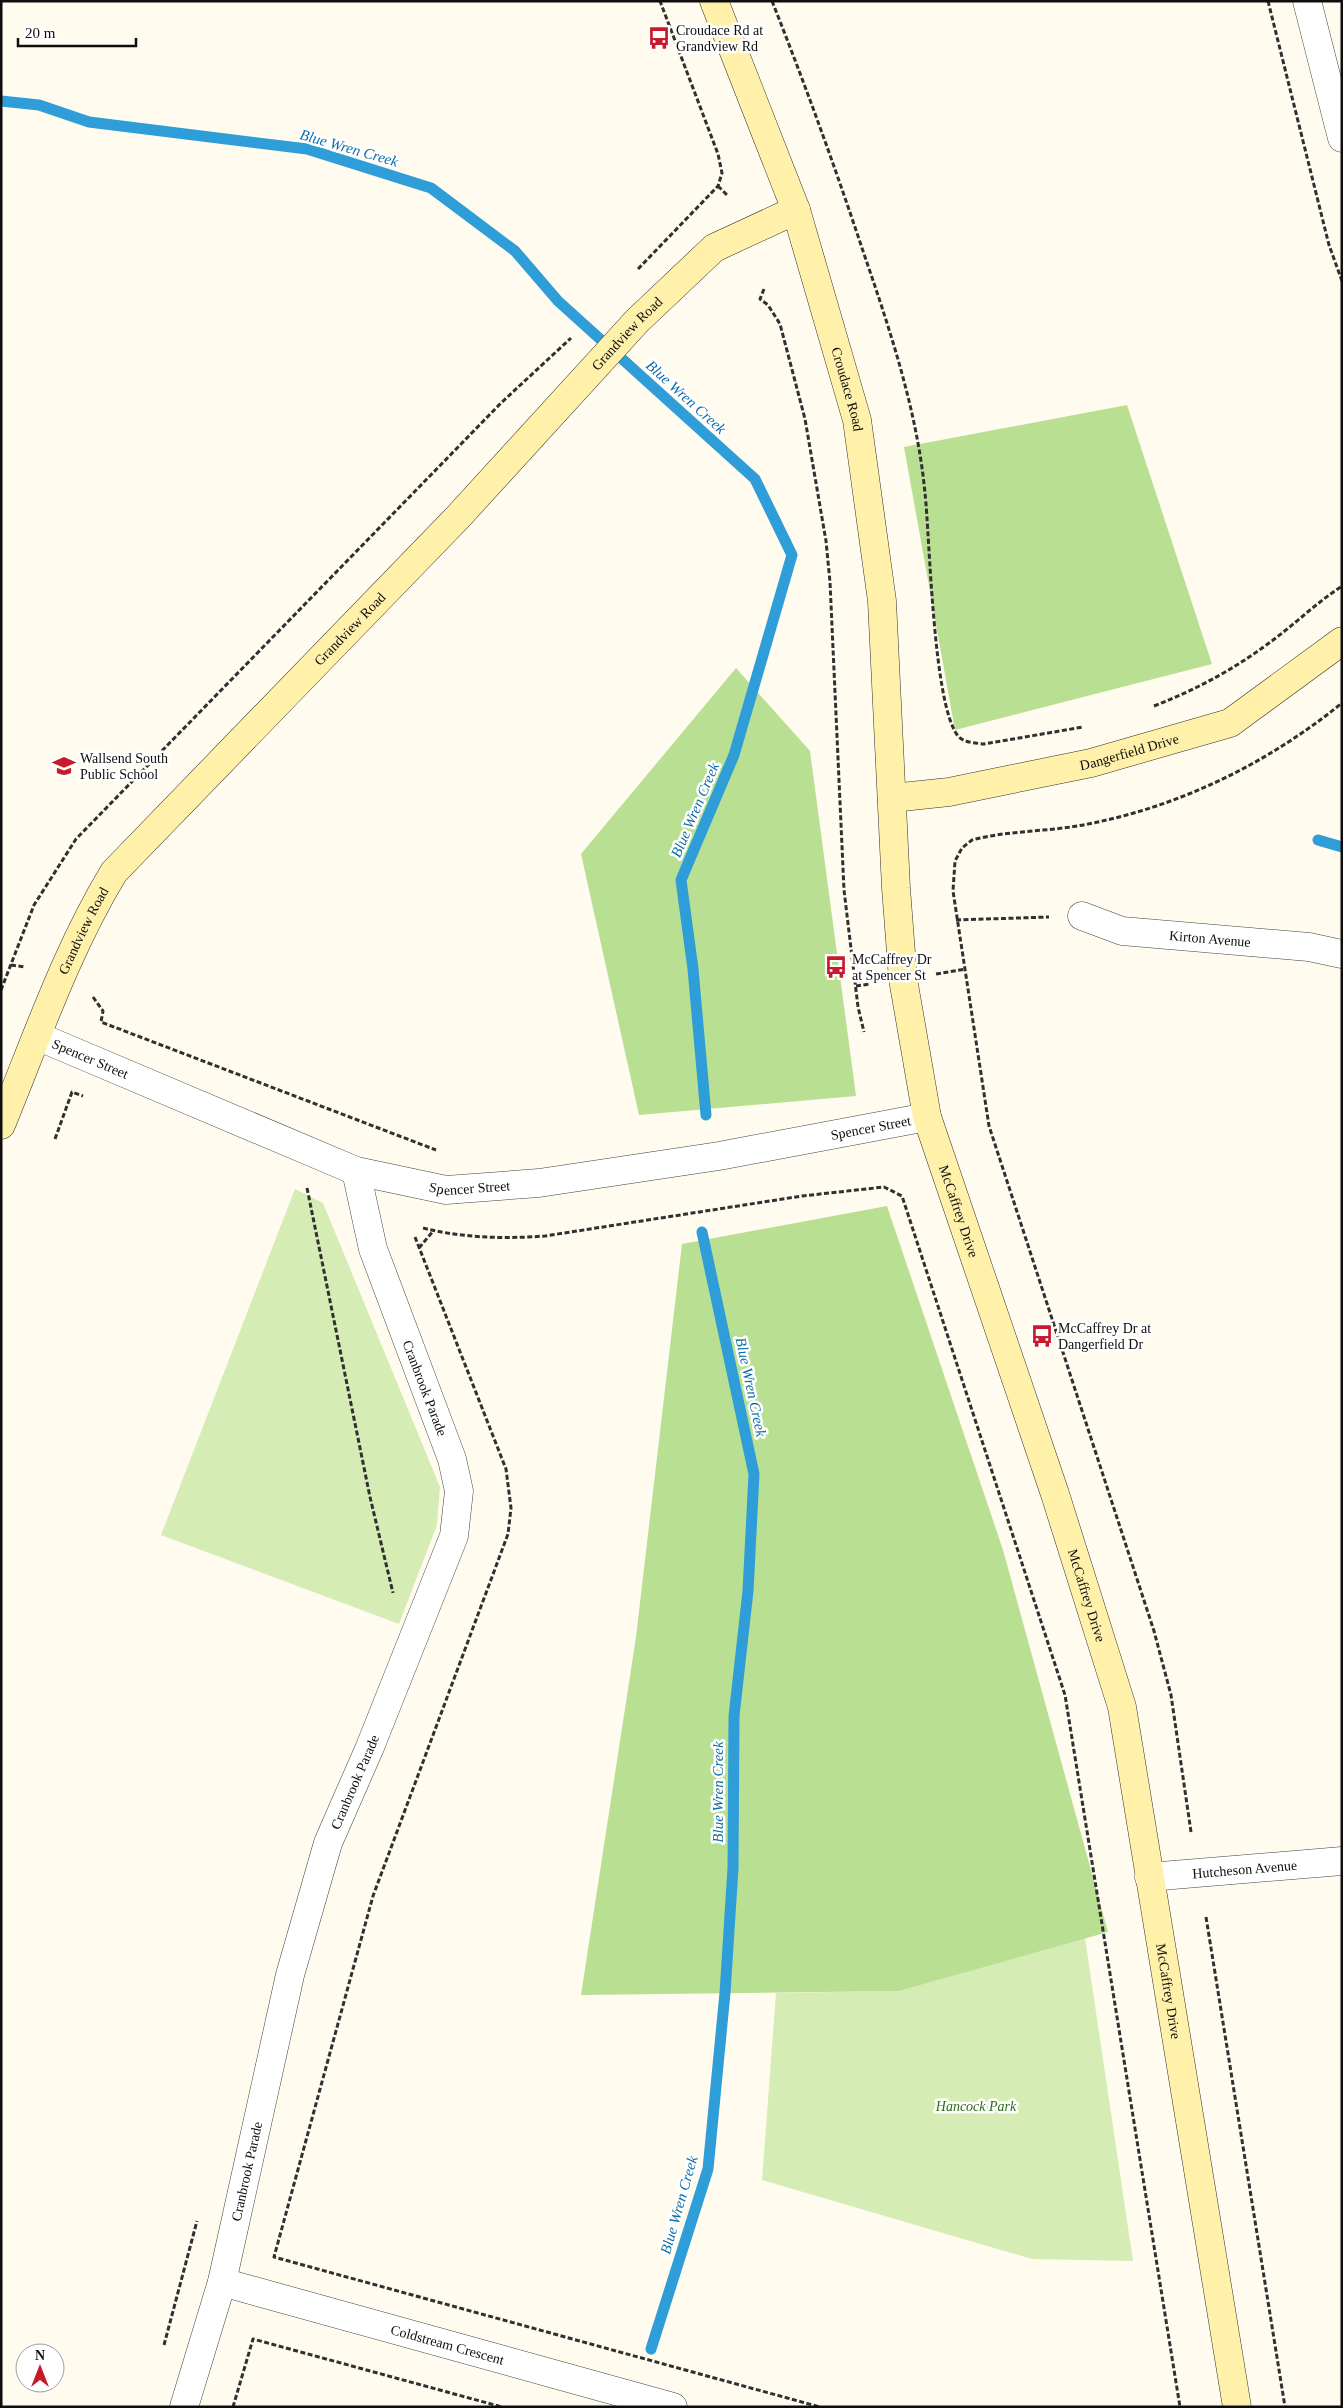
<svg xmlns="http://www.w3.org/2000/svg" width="1343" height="2408" viewBox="0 0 1343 2408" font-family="Georgia,serif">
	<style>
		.green { fill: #d5edb4 }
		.forest { fill: #b9df92 }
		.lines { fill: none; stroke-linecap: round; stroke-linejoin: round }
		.stream { stroke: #2f9ed8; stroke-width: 11 }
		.street-casing { stroke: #414141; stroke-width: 29 }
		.secondary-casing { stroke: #303030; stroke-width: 29 }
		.path { stroke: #303030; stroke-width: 3; stroke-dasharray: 5 2.5; stroke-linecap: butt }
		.street { stroke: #fff; stroke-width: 28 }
		.secondary { stroke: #fff1a9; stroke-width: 28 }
		.labels { text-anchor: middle; stroke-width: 5; stroke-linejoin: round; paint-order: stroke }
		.poi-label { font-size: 14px; fill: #0e0e0e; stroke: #fff; text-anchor: start }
		.street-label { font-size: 14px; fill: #0e0e0e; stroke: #fff }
		.park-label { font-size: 14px; font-style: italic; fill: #2e6b18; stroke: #fff }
		.water-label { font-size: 15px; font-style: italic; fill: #0d6da9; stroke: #fff }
	</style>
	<rect width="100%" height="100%" fill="#fffbee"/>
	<!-- green -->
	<path class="green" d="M295 1189 323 1203 440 1487 437 1525 399 1624 161 1535Z
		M1085 1938 1133 2261 1032 2259 762 2180 776 1993 899 1991Z"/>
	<!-- forest -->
	<path class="forest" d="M1127 405 1212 664 955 730 904 447Z
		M736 668 810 751 856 1096 639 1115 581 854Z
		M887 1206 1003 1550 1108 1932 899 1991 581 1995 636 1637 682 1244Z"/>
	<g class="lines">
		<!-- stream -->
		<path class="stream" d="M1 101 39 105 89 122 307 149 431 188 515 251 558 301 755 479 792 555 734 755 681 880 693 969 706 1115
			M1318 840 1342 847
			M651 2349 708 2169 725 1993 733 1868 734 1716 748 1591 754 1474 702 1232"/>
		<defs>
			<g id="street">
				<path d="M1307 1 1342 138"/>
				<path id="s1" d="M1082 916 1122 931 1309 947 1342 954"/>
				<path id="s2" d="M37 1036 356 1171 446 1190 539 1183 719 1156 927 1117"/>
				<path id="s3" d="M1149 1877 1342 1861"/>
				<path id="s4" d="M222 2282 673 2407"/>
				<path id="s5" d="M184 2407 222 2282 290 1975 328 1843 370 1747 454 1536 459 1491 452 1459 373 1249 356 1171"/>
			</g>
			<g id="secondary">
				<path id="s6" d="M714 1 796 210 857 420 882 601 896 888 903 979 927 1117 1055 1494 1122 1707 1237 2407"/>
				<path id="s7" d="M892 798 949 792 1091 763 1230 723 1342 641"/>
				<path id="s8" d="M1 1125C36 1040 66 951 114 872L458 517 637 321 714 248 796 210"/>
			</g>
		</defs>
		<!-- street casing -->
		<use href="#street" class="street-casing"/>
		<!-- secondary casing -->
		<use href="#secondary" class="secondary-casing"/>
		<!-- path -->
		<path class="path" d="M772 1C805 84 835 167 863 251 890 330 917 410 925 493 930 540 933 705 958 736 964 743 976 743 984 744L1083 727
			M1268 1 1329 245 1342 281
			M718 186 727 195
			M638 269 718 186 722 173 718 154 660 1
			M764 289 760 299 768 305 780 324 805 419 826 541 830 582 844 890 858 1007 864 1032
			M1154 706C1195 690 1233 670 1269 643 1294 625 1316 603 1342 586
			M956 920 1049 917
			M11 965 25 967
			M936 974 966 969
			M856 986 870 984
			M1 990 34 905 76 839 501 403 571 338
			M93 997 103 1011 101 1022 436 1150
			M55 1139 72 1092 83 1096
			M307 1188 370 1497 393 1593
			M423 1228C463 1238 504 1239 545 1236L802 1196 884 1187 902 1196 1065 1695 1180 2407
			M415 1237 506 1469 511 1508 508 1534 373 1896 274 2257 820 2407
			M419 1248 434 1230
			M1191 1832 1171 1695 1154 1631 989 1126 953 891 955 861 962 848 972 840C1009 830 1050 832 1088 824 1181 806 1268 763 1342 703
			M1206 1917 1285 2407
			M164 2345 197 2221
			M233 2407 253 2339 502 2407"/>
		<!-- street -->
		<use href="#street" class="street"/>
		<!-- secondary -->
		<use href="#secondary" class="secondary"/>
	</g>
	<!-- icons -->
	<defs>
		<symbol id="bus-bare" viewBox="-9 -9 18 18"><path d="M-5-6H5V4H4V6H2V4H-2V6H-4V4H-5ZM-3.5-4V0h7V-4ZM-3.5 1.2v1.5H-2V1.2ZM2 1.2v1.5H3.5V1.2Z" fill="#c91a2c" stroke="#fff" stroke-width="2.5" paint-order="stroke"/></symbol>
		<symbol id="school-bare" viewBox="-9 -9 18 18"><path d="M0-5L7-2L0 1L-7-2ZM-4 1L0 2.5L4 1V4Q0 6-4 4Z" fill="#c91a2c" stroke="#fff" stroke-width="2.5" paint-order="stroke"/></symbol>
	</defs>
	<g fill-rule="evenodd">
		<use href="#bus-bare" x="643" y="22" width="32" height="32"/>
		<use href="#school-bare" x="48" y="750" width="32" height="32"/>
		<use href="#bus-bare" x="820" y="951" width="32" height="32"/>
		<use href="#bus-bare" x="1026" y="1320" width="32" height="32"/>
	</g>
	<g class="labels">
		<!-- poi labels -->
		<g class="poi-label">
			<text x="676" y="35">Croudace Rd at<tspan x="676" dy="16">Grandview Rd</tspan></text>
			<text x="80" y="763">Wallsend South<tspan x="80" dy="16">Public School</tspan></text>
			<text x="852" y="964">McCaffrey Dr<tspan x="852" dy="16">at Spencer St</tspan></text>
			<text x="1058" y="1333">McCaffrey Dr at<tspan x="1058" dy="16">Dangerfield Dr</tspan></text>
		</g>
		<!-- street labels -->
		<g class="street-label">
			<text dy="5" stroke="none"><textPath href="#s8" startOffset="1021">Grandview Road</textPath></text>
			<text dy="5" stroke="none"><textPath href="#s6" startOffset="411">Croudace Road</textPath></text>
			<text dy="5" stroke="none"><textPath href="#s8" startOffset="616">Grandview Road</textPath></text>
			<text dy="5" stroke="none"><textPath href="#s7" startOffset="242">Dangerfield Drive</textPath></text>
			<text dy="5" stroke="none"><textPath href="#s8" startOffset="211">Grandview Road</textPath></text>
			<text dy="5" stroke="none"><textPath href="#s1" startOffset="131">Kirton Avenue</textPath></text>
			<text dy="5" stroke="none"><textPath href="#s2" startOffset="58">Spencer Street</textPath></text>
			<text dy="5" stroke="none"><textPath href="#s2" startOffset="868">Spencer Street</textPath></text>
			<text dy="5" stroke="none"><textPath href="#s2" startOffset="462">Spencer Street</textPath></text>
			<text dy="5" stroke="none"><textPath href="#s6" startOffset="1244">McCaffrey Drive</textPath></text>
			<text transform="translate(425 1388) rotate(69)" y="5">Cranbrook Parade</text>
			<text dy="5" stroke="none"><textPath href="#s6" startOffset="1649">McCaffrey Drive</textPath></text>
			<text dy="5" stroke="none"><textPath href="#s5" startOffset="649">Cranbrook Parade</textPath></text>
			<text dy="5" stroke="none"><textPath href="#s3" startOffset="96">Hutcheson Avenue</textPath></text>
			<text dy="5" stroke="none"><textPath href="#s6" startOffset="2054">McCaffrey Drive</textPath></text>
			<text dy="5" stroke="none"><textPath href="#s5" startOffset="244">Cranbrook Parade</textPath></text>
			<text dy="5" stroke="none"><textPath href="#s4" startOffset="234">Coldstream Crescent</textPath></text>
		</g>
		<!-- park labels -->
		<g class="park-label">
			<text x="976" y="2111">Hancock Park</text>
		</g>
		<!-- water labels -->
		<g class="water-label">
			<text transform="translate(349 148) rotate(16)" y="5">Blue Wren Creek</text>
			<text transform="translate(686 397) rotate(42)" y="5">Blue Wren Creek</text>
			<text transform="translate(695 810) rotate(-67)" y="5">Blue Wren Creek</text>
			<text transform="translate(751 1387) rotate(78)" y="5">Blue Wren Creek</text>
			<text transform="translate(718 1792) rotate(-90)" y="5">Blue Wren Creek</text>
			<text transform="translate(679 2205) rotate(-74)" y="5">Blue Wren Creek</text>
		</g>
	</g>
	<!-- border -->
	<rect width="1343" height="2408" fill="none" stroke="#0e0e0e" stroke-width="5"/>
	<!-- north arrow -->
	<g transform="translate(40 2368)"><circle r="24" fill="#ffffff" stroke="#9f9f9f"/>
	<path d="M0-4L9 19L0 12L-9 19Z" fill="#c91a2c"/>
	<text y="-8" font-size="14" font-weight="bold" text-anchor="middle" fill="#0e0e0e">N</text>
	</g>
	<!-- scale -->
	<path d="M18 38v8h118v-8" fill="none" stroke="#0e0e0e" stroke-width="2.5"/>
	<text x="25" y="38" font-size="15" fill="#0e0e0e" stroke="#ffffff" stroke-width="4" paint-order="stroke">20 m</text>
</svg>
